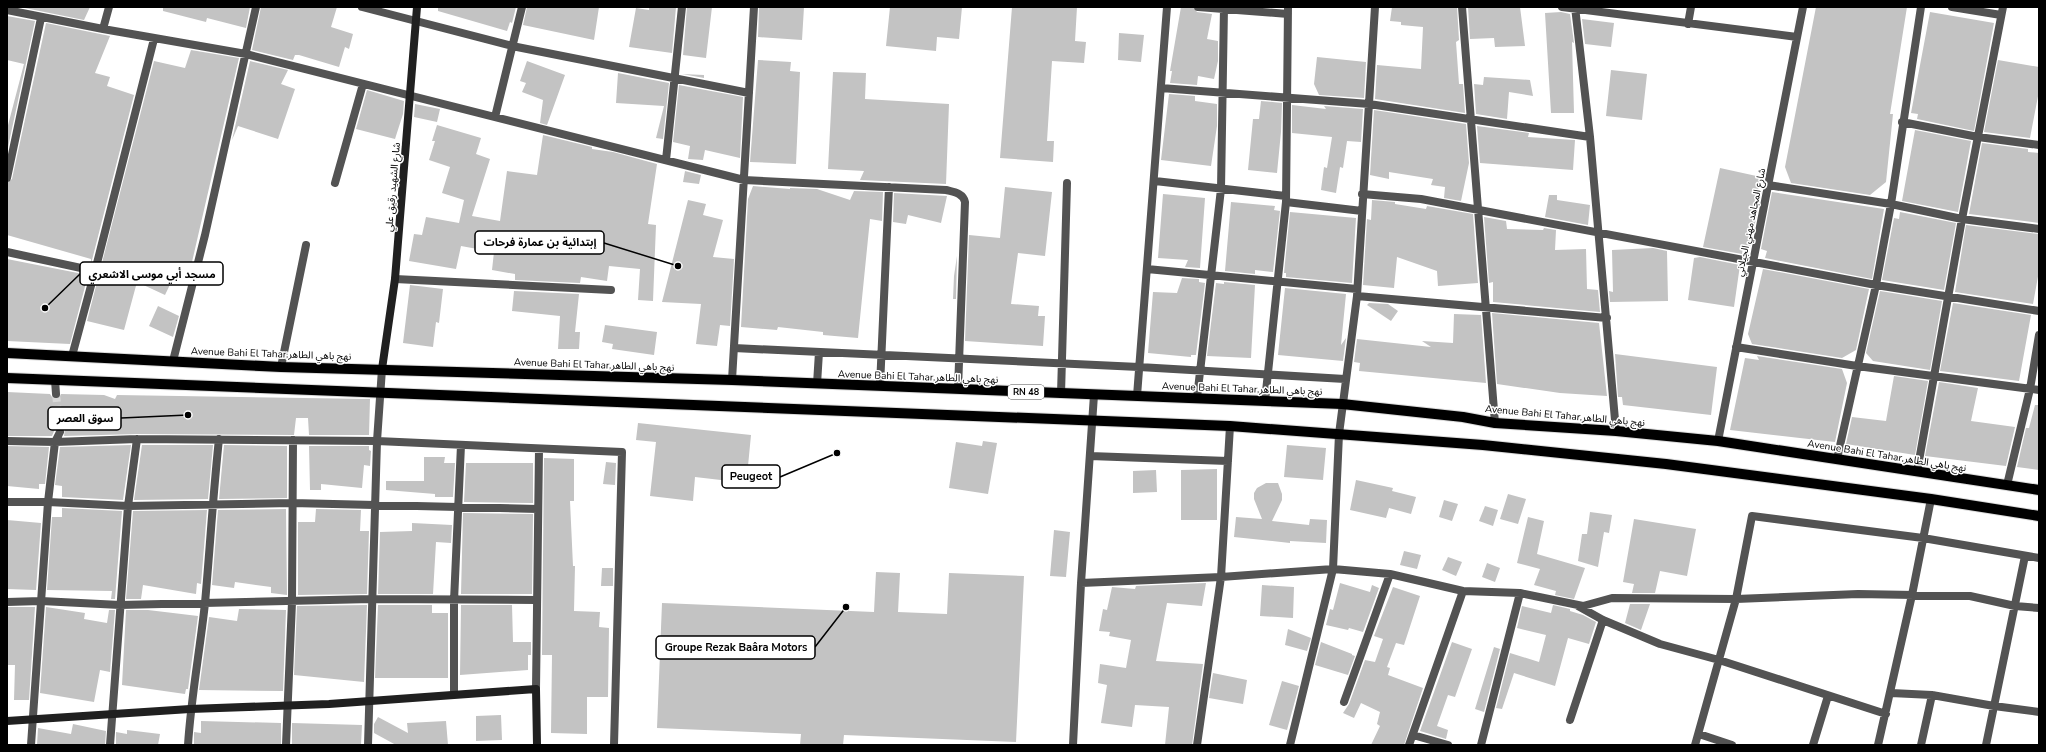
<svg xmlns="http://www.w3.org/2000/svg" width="2046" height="752" viewBox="0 0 2046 752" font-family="'Nunito Sans','Noto Sans Arabic',sans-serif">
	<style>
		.building { fill: #c3c3c3 }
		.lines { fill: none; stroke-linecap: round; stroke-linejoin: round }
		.street-tunnel { stroke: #d9d9d9; stroke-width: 8; stroke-dasharray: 8 4; stroke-linecap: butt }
		.primary-casing { stroke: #dbdbdb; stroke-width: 12 }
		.street { stroke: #535353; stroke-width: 8 }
		.secondary { stroke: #202020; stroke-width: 8 }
		.primary { stroke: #000; stroke-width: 10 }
		.labels { text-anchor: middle; stroke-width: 3; stroke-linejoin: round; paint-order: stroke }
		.shield { fill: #fff; stroke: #4c4c4c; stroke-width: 1 }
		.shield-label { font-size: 9px; font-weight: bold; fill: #000 }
		.street-label { font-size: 10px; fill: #000; stroke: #fff }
		.leader { fill: none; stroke: #000; stroke-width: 1.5 }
		.callout-dot { fill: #000; stroke: #fff; stroke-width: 1.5 }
		.callout { fill: #fff; stroke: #000; stroke-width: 1.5 }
		.callout-label { font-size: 11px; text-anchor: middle; font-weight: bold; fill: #000 }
	</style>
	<rect width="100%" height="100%" fill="#fff"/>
	<!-- building -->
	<path class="building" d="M20 7H90L84 20Z
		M163 7H250L246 28 207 18 206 22 163 11Z
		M261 7H337L331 27 353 34 349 49 345 47 339 67 299 55H295L293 60 252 50Z
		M438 7H516L512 23 510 22 507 31 438 11Z
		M527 7H599L594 40 523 25Z
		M649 7H676L672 53 629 47 636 8 649 10Z
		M687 7H712L706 58 683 55Z
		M759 7H804L802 40 758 37Z
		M890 7H962L959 39 937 37 936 51 886 46Z
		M1012 7H1077L1075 41 1086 42 1084 63 1052 61 1047 141H1054L1053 162 1000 158Z
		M1181 7H1193L1197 12 1212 14 1207 39 1218 41V61L1214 79 1198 76 1197 85 1170 83 1172 71H1170Z
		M1392 7H1457L1459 40 1456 42 1459 84H1463L1465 113 1375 99 1377 65 1421 69 1423 27 1401 25V22L1390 21Z
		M1468 7H1520L1525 46 1495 47 1494 38 1470 39Z
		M1816 7H1907L1890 114H1893L1886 182 1870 195 1791 183 1785 167Z
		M1561 12 1570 14 1574 43 1572 42 1574 113H1551L1545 13Z
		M1930 12 1994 23 1974 131 1917 119 1918 114 1911 113Z
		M7 16 35 21 7 152V129L24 64 7 60Z
		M1582 19 1614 23 1611 47 1585 44Z
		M46 23 110 36 95 73 110 77 107 86 134 95 91 264V259L7 235V183L12 179Z
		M1119 33 1144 35 1141 62 1118 60Z
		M191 50 239 58 189 275 176 272 165 295 137 282 124 330 87 321 154 61 185 68Z
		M1317 57 1366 62 1364 98 1319 95 1314 84Z
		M758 60 791 62 790 71 800 72 796 164 750 162Z
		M1998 60 2039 67V91L2030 138 1984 132Z
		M250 61 288 70 281 84 295 89 278 139 238 126 232 140Z
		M527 61 565 75 547 125 540 123 543 100 522 92 526 83 520 81Z
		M1611 70 1647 74 1642 120 1606 116Z
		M833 72 866 73 865 99 949 104 946 184 860 180 864 171 828 169Z
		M618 73 669 83 663 139 656 138 664 106 616 103Z
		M682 74 704 75V78Z
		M1484 77 1530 80 1533 96 1509 92 1507 119 1476 114 1474 84 1483 85Z
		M679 85 743 97 740 158 705 150 703 160 688 159 690 146 673 142Z
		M367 90 404 101 403 114 395 139 356 129Z
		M1169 94 1195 96V101L1217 104V126L1211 166 1161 160Z
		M1261 101 1282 103 1281 132 1277 173 1248 170 1253 119H1259Z
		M415 104 440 109 437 122 414 117Z
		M1292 105 1326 109 1324 106 1363 109 1361 142 1347 141 1343 168 1340 167 1336 193 1321 190 1324 167 1327 168 1332 137 1292 133Z
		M1374 110 1466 124 1469 163 1461 201 1444 198 1445 187 1431 185 1433 179 1389 172V179L1370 175Z
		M437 125 481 138 476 154 490 159 472 216 500 221 507 171 537 175 543 135 592 147V149L613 152 657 164 648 224 656 225 653 301 638 300 640 269 609 266 607 281 581 277 580 283 515 280V274L492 270 494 252 461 246 456 269 409 261 414 234 422 235 426 217 459 223 464 200 442 193 450 167 429 160 435 141H432Z
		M1477 126 1529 133 1528 137 1575 140 1573 170 1480 163Z
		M1915 130 1971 141 1958 212 1902 201Z
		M1982 143 2028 149V152L2039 153V223L1969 214Z
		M1720 168 1761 177 1758 190H1762L1750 247 1743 246 1742 254 1703 247Z
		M685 171 701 175 699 184 683 182Z
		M753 186 790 189V188L817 189 850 200 854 191 883 192 882 221 870 219 858 338 823 335V332L778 327 777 330 741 327 748 199Z
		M1005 187 1052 192 1045 256 1018 253 1011 304 1039 306 1038 316H1045L1043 346 965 341 969 235 1000 238Z
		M1772 192 1884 209 1872 279 1765 258 1767 251 1761 249Z
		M894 193 947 196 941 223 908 215 906 224 893 222Z
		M1163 194 1205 198 1200 268 1185 267 1188 260 1158 258Z
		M1549 195H1557V200L1590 205 1588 225 1545 217Z
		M688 200 706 204 703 215 723 220 713 257 734 259 730 326 720 325 717 346 696 344 701 304 662 302Z
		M1372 200 1395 202V204L1426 209 1427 206 1473 214 1478 283 1438 286 1437 271 1397 257 1394 288 1363 285 1367 219 1371 220Z
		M1231 202 1275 206 1274 210 1280 211 1273 272 1255 270V274L1225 271Z
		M1290 212 1356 218 1352 283 1286 277V273H1284Z
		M1900 212 1956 223 1944 290 1882 280 1894 218 1899 219Z
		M1484 217 1506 221 1507 229 1543 230 1544 228 1556 230 1555 250 1586 249 1587 289 1598 290 1600 312 1493 302V282L1489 283Z
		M1966 225 2039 234V271L2033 304 1955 292Z
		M1653 248 1667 251 1668 301 1610 302 1609 291 1613 292 1612 250Z
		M957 256 956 299H953L954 276Z
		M1700 257 1740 265 1734 307 1688 300 1694 258Z
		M7 259 88 275 70 344 7 341Z
		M1763 269 1869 289 1856 350 1842 358 1752 344 1748 334Z
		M1182 278 1199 279V282L1205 283 1196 355H1191V357L1148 353 1153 292 1177 293Z
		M1224 282 1255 285 1251 358 1207 356 1216 283 1224 284Z
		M410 285 443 289 439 323 436 322 433 347 403 343Z
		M1285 288 1346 294 1341 345 1346 338 1343 361 1278 355Z
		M514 291 579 294 575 332H580L579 349H558L560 316 512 311Z
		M1880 291 1942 301 1930 370 1873 361 1866 353Z
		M1369 303 1388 304 1398 311 1391 321 1367 305Z
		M1953 303 2031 315 2019 381 1940 371Z
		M158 306 179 316 173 337 149 326Z
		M1492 313 1599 323 1607 396 1560 393 1497 384Z
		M1454 314 1481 315 1486 383 1359 371 1360 363 1354 362 1357 339 1431 347 1422 341 1453 343Z
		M605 325 657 332 654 355 612 349 613 344 602 342Z
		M1615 354 1717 367 1711 415 1623 405 1622 397H1618Z
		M1757 356 1842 369 1847 383 1835 442 1730 430 1745 358 1759 360Z
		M1894 376 1928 381 1915 455 1846 444 1852 417 1886 421Z
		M1939 382 1978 388 1971 421 2015 427 2006 466 1925 456Z
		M7 392 50 394 52 397 56 399 59 398 61 394 104 395 115 399 117 395 370 399 369 435H309L308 418H296L294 435 137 434 64 436 65 429 60 427 55 429 52 436H7Z
		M2035 405H2039V470L2017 467 2026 428H2029Z
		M638 423 751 435 748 466 739 465 738 482 695 477 693 501 650 496 656 442 636 440Z
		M983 441 997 443 988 494 949 488 956 442 982 446Z
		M131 445 123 500 62 497V486L55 485 60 447Z
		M142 445H213L208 499 134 500Z
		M224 445 287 446V498L219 499Z
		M1287 445 1326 448 1323 480 1284 477Z
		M7 446 49 447 45 484H39V489L7 486Z
		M309 446H369V450L371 451 370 466 364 465 362 488 321 484V490H310Z
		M424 457H445L444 463H455L453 497H435V494L386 490V481H424Z
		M544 458 574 459V501H570L573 566H575L574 611 600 612 599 627 609 628 608 697H587V734L551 733 552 655H542Z
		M606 462 616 463 615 485 603 484Z
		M466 463H533V503L464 502Z
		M1217 469V520H1181V470Z
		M1156 470 1157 492 1133 493V471Z
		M1356 480 1393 488 1392 491 1416 497 1411 514 1389 508 1386 518 1350 510Z
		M1266 483H1278L1282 494V500L1272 521 1309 525 1310 519 1327 520 1326 543 1290 541V543L1234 537 1236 517 1262 519 1254 499V493L1257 488Z
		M1508 494 1526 499 1518 524 1500 519Z
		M1444 500 1458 504 1452 521 1439 517Z
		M1485 506 1498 510 1493 526 1479 521Z
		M62 508 122 511 115 599H111L112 591 47 590 52 517H62Z
		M286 509 287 595 271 593V587L235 582 234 588 212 585 218 510Z
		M316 509 361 510 360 531H369L367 594 298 595V522H315Z
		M207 510 201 584 197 583 196 594 143 585 141 599H126L133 511Z
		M1590 512 1612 515 1609 533 1604 532 1598 567 1578 561 1582 534H1587Z
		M463 513 533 514 532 594H461Z
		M1528 517 1544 521 1537 554 1585 568 1574 599 1555 595 1556 591 1534 585 1540 569 1517 563Z
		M1634 519 1696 529 1687 576 1660 571 1655 593H1632L1634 584 1623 582Z
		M7 520 41 523 36 590 7 589Z
		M412 523 452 525 451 543 436 542 433 594H378L380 532 412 531Z
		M1054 530 1070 532 1066 577 1050 576Z
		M1404 551 1421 555 1417 569 1400 565Z
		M1448 557 1462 562 1456 576 1442 570Z
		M1487 563 1500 568 1495 582 1482 577Z
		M602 568H613V586H601Z
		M876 572 900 573 898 612 947 614 949 573 1024 576 1016 742 844 735 843 745H800L801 734 657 728 662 603 874 612Z
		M1206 583 1202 606 1167 603 1156 661 1203 664 1192 745H1165L1169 707 1135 705 1132 727 1101 723 1107 685 1098 683 1100 664 1126 668 1131 640 1109 636 1110 632 1099 631 1103 609 1107 610 1112 587 1135 589 1136 586Z
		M1340 583 1370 592 1372 585 1379 588 1363 632 1349 628 1348 630 1326 625 1330 609 1333 610Z
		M1262 585 1294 587 1293 618 1260 616Z
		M1393 587 1420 596 1404 645 1396 643 1387 667 1390 668 1388 675 1423 688 1404 745H1371L1380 726 1377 724 1380 712 1361 703 1354 718 1343 713 1349 704 1365 660 1375 662 1383 639 1374 636Z
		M1630 604H1650L1641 630 1625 623Z
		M367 605 364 682 294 675 297 606Z
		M378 605H432V613H448V678H375Z
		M461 605H512L513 642H531V655H528V670L460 675Z
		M1553 605 1570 609V611L1583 615 1596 622 1589 644 1568 638 1555 686 1514 673 1502 709 1496 708 1510 653 1539 662 1546 635 1517 628 1522 606 1551 613Z
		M7 607H35L29 700H14L15 665H7Z
		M46 607 85 613 84 619 107 623 109 610H115L110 672 100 670 94 702 40 693Z
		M239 609 286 610 283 691 199 690 209 617 237 621Z
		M126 610H148L198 616 188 689H186L185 694 122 685Z
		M1288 629 1311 638 1307 651 1285 645Z
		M1321 642 1352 654V655L1355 656 1348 675 1315 665Z
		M1452 642 1472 649 1455 697 1448 695 1437 726 1448 730 1446 739 1420 731Z
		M1494 647 1500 649 1484 712 1475 709Z
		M1213 673 1247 680 1243 704 1209 698Z
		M1282 681 1299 686 1287 730 1269 725Z
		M501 715 502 740 476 741V716Z
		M378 717 408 733 407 723 446 721 448 745H396L374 733V724Z
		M201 721 281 723V745H194V732L201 733Z
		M292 723 362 725 361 745H292Z
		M73 724 106 731 105 745H37L38 728 71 734Z
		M127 730 160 734 158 745H116V732L127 734Z"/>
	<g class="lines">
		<!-- street-tunnel -->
		<path class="street-tunnel" d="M56 394 60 432"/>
		<defs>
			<path id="primary" d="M7 353 281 367 732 380 1342 404 1463 417 1495 423 1616 431 1718 441 2039 490
				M7 378 1230 426 1483 445 1666 464 1931 499 2039 516"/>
		</defs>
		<!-- primary casing -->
		<use href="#primary" class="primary-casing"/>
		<!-- street -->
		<path class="street" d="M362 7 512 46 749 93
			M1198 7 1288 14
			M1462 7 1495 423
			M1562 7 1797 37
			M1575 7 1590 137 1616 431
			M1952 7 2001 15
			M7 10 103 29 246 54 744 180 946 190C954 192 963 193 965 202L958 389
			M1688 24 1691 7
			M103 29 109 7
			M1161 88 1369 104 1590 137
			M495 117 522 7
			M1902 122 1978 137 2039 145
			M666 160 682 7
			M7 178 41 18
			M1155 181 1286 196
			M335 183 363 84
			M1768 185 1891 204 1962 219 2039 229
			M1362 194 1421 199 1876 285 2039 311
			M1286 202 1362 211
			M7 252 95 271
			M1147 269 1357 289
			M395 279 611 290
			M1357 296 1607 318
			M1736 347 1857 366 2039 390
			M734 348 1139 367 1345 379
			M72 356 95 271 154 39
			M173 361 205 235 256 7
			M281 367 306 245
			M55 380 56 394
			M732 380 754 7
			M817 384 819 352
			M880 386 889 187
			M1061 394 1067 183
			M1137 396 1167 7
			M1197 398 1221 189 1224 7
			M1265 401 1286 202 1288 7
			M7 441 55 442 137 439 377 441 622 452 614 745
			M1718 441 1803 7
			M1090 456 1228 461
			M1837 459 1876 285 1891 204 1921 7
			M1917 472 1962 219 2003 7
			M2007 485 2030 389 2039 335
			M7 502H48L128 506 292 503 538 509
			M1081 583 1221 577 1333 569 1390 574 1463 591 1520 593 1583 606 1612 598 1736 599 1858 594 1970 596 2015 606 2039 608
			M7 602 41 601 120 605 372 599 536 600
			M1578 606 1603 620 1660 644 1719 660 1886 714
			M536 689 539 449
			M1891 693 1932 695 1994 706 2039 712
			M454 694V601L461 445
			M1344 702 1390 574
			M1570 720 1603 620
			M1699 734 1732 745
			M1413 735 1448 745
			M31 745 48 502 55 442 60 432
			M110 745 128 506 137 439
			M188 745C191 697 200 650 205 603 210 548 213 494 219 439
			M286 745 292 602 293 440
			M368 745 377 441 382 369
			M1073 745 1081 583 1094 395
			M1197 745 1221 577 1230 426
			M1290 745 1333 569 1339 434 1357 296 1375 7
			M1409 745 1463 591
			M1481 745 1520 593
			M1695 745 1736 599 1752 516 1923 538 2039 558
			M1813 745 1828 696
			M1878 745 1912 595 1931 499
			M1921 745 1932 695
			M1986 745 2025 556"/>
		<!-- secondary -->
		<path class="secondary" d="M382 369 395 279 417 7
			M7 721 190 709 329 704 536 689 537 745"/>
		<!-- primary -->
		<use href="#primary" class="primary"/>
	</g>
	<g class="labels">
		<!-- shield labels -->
		<rect class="shield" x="1008" y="385" width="36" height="14" rx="3"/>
		<g class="shield-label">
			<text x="1026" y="395">RN 48</text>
		</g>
		<!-- street labels -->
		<g class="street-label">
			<text transform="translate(392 187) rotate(-85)" y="4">شارع الشهيد رقيق علي</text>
			<text transform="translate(1750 222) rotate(-78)" y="4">شارع المجاهد مهني الجيلاني</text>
			<text transform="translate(271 353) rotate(2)" y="4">Avenue Bahi El Tahar,نهج باهي الطاهر</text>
			<text transform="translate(594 364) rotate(2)" y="4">Avenue Bahi El Tahar,نهج باهي الطاهر</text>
			<text transform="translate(918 376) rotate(2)" y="4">Avenue Bahi El Tahar,نهج باهي الطاهر</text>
			<text transform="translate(1242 388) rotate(2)" y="4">Avenue Bahi El Tahar,نهج باهي الطاهر</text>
			<text transform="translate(1565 415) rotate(5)" y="4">Avenue Bahi El Tahar,نهج باهي الطاهر</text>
			<text transform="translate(1887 455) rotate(9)" y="4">Avenue Bahi El Tahar,نهج باهي الطاهر</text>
		</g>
	</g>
	<!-- callouts -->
	<path class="leader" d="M678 266L604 243M45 308L80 274M188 415L121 418M837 453L780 477M846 607L815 647"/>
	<g class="callout-dot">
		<circle cx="678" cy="266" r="4"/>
		<circle cx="45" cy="308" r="4"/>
		<circle cx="188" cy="415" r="4"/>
		<circle cx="837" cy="453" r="4"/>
		<circle cx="846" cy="607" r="4"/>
	</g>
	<g class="callout">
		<rect x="475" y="231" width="129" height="23" rx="4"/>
		<rect x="80" y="262" width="143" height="23" rx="4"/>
		<rect x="48" y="407" width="73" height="23" rx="4"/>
		<rect x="722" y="465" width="58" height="23" rx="4"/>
		<rect x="656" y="636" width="159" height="23" rx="4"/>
	</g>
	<g class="callout-label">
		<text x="540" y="246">إبتدائية بن عمارة فرحات</text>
		<text x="152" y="278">مسجد أبي موسى الاشعري</text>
		<text x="85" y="422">سوق العصر</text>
		<text x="751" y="480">Peugeot</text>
		<text x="736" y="651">Groupe Rezak Baâra Motors</text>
	</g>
	<!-- border -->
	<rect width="2046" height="752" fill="none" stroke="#000000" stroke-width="16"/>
</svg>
